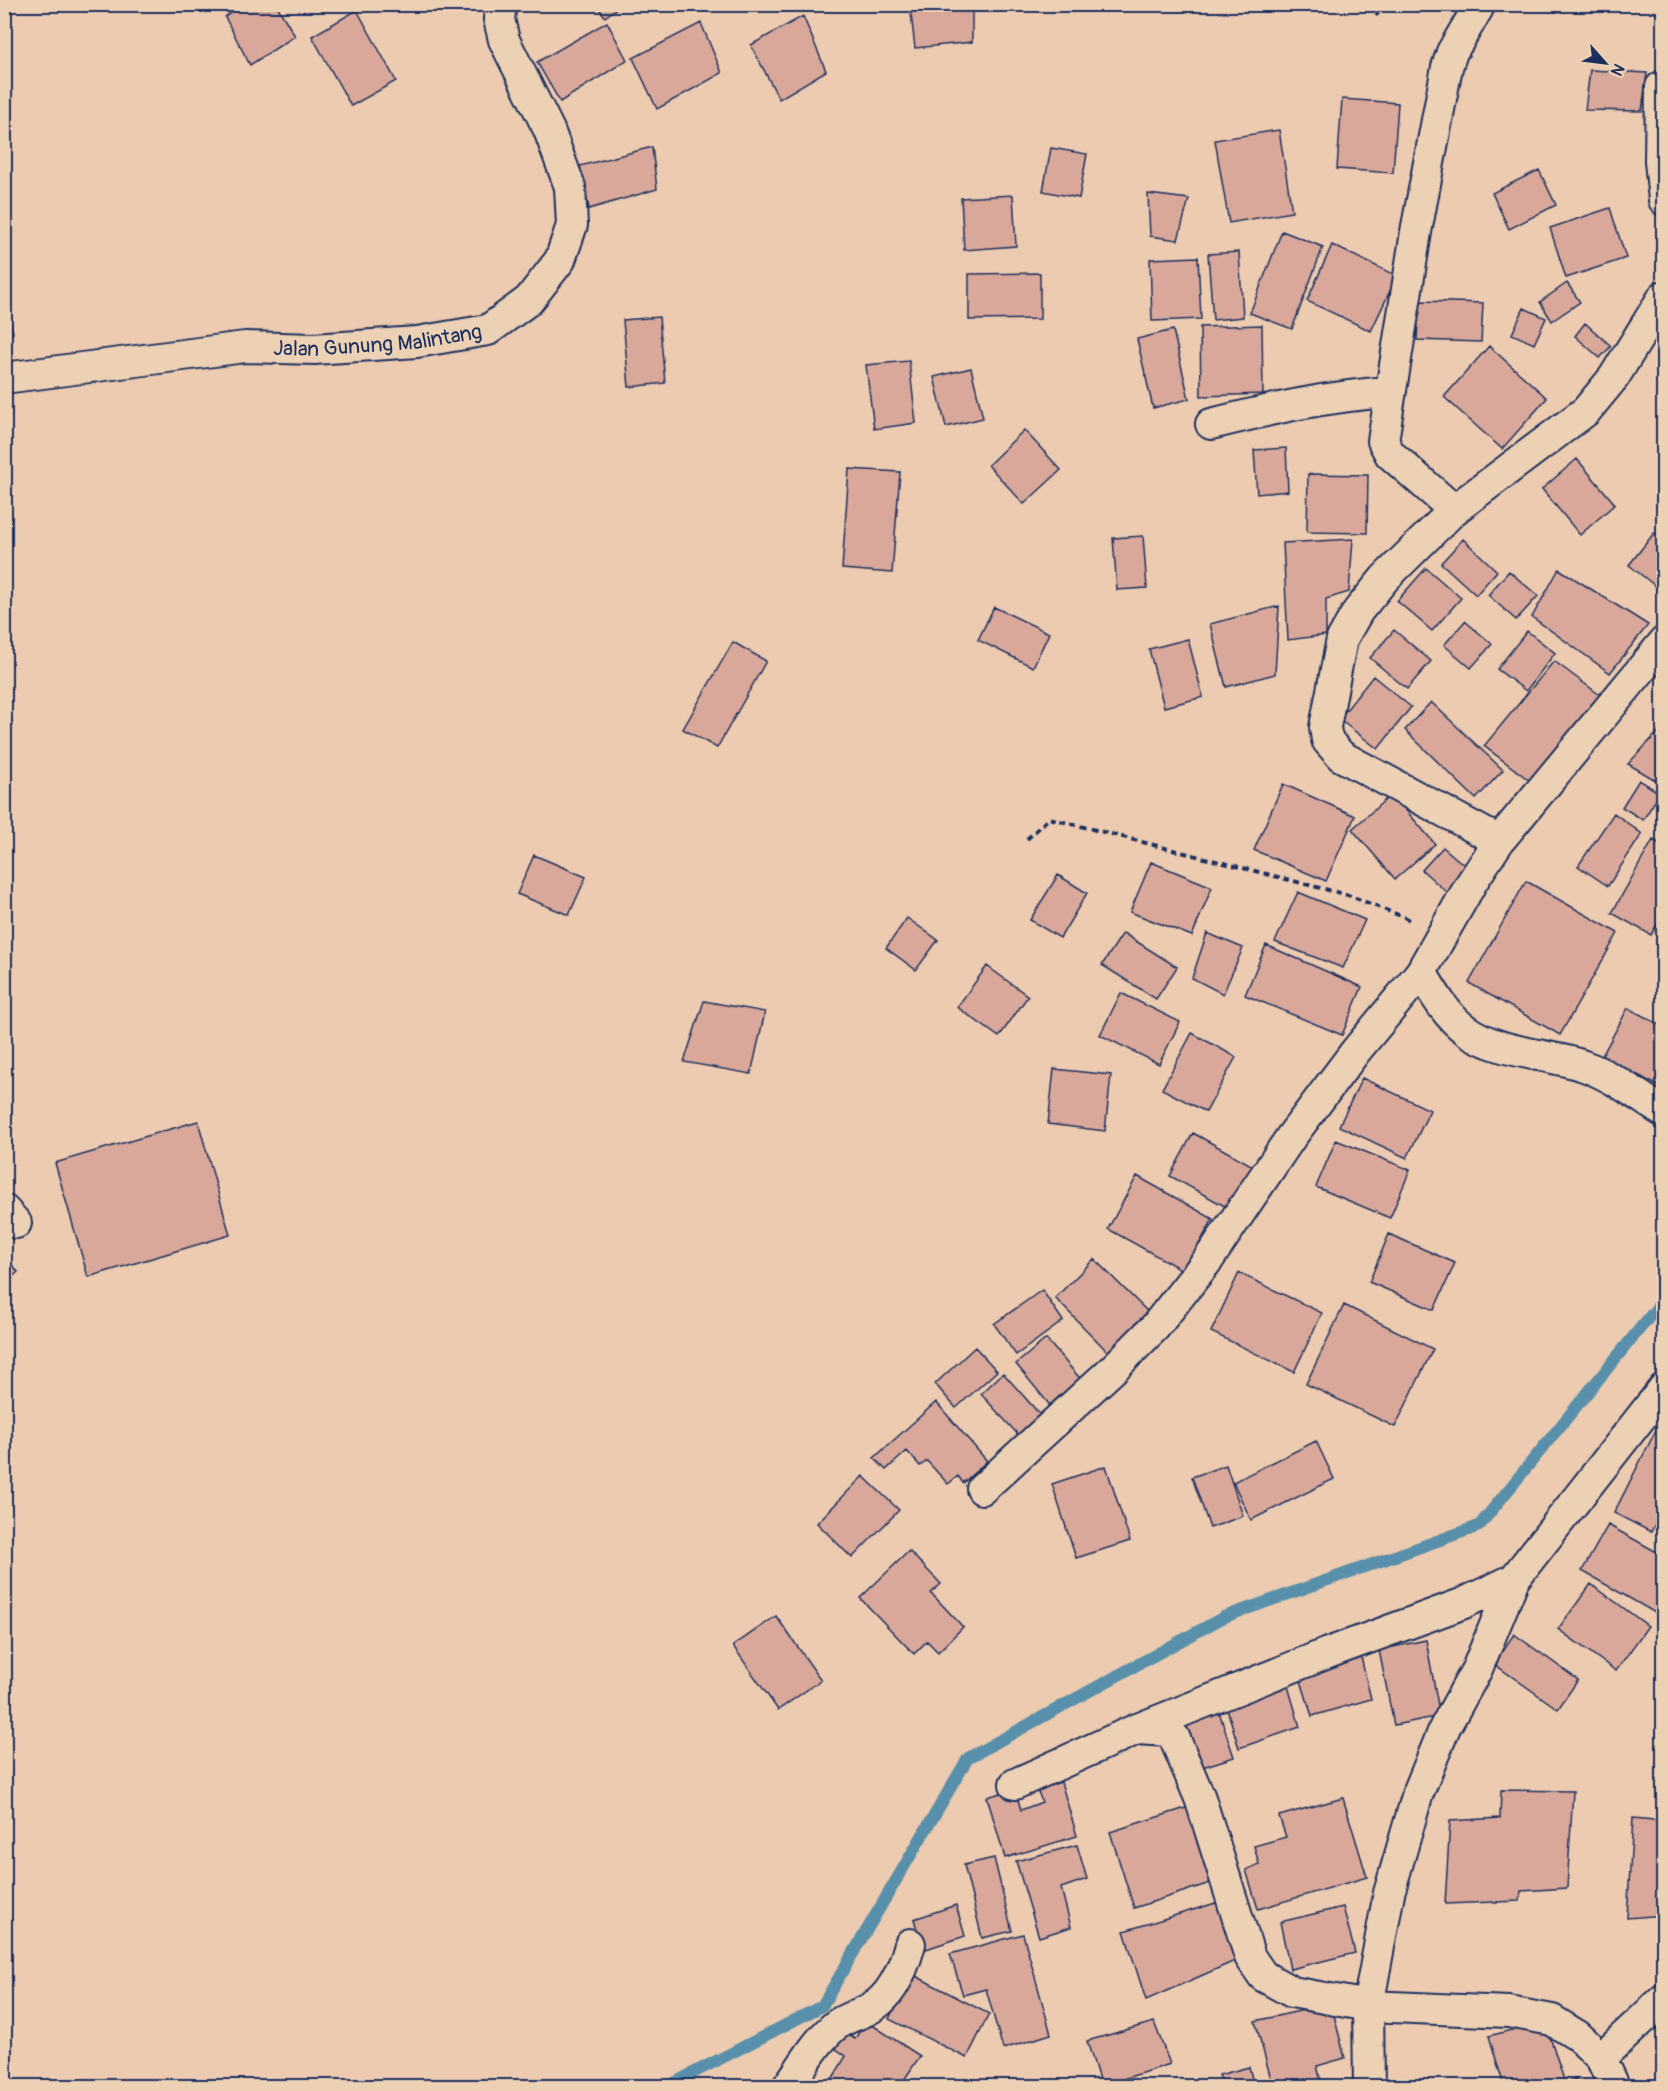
<svg xmlns="http://www.w3.org/2000/svg" width="1668" height="2091" viewBox="0 0 1668 2091" font-family="Pangolin,sans-serif">
	<style>
		.lines { fill: none; stroke-linecap: round; stroke-linejoin: round }
		.stream { stroke: #588faa; stroke-width: 12 }
		.building { fill: #d9a89a; stroke: #1b2f5e; stroke-width: 1.5 }
		.minor-casing { stroke: #1b2f5e; stroke-width: 34 }
		.path { stroke: #1b2f5e; stroke-width: 4; stroke-dasharray: 6 4.5; stroke-linecap: butt }
		.minor { stroke: #edd1b4; stroke-width: 30 }
		.labels { text-anchor: middle; stroke-width: 4.5; stroke-linejoin: round; paint-order: stroke }
		.street-label { font-size: 21px; fill: #1b2f5e; stroke: #edd1b4 }
	</style>
	<rect width="100%" height="100%" fill="#eccbb0"/>
	<filter id="ink" filterUnits="userSpaceOnUse"><feTurbulence type="fractalNoise" baseFrequency=".0167" numOctaves="2"/><feDisplacementMap in="SourceGraphic" scale="12" xChannelSelector="R" yChannelSelector="G"/><feConvolveMatrix kernelMatrix="1 2 1 2 8 2 1 2 1" color-interpolation-filters="sRGB"/></filter>
	<g filter="url(#ink)">
		<g class="lines">
			<!-- stream -->
			<path class="stream" d="M668 2086 822 2006 968 1758 1224 1617 1479 1526 1664 1299"/>
		</g>
		<!-- building -->
		<path class="building" d="M243 4H276L295 36 250 65 225 17Z
			M596 4H622L605 17Z
			M910 4H972V42L915 48Z
			M357 10 396 81 351 106 312 36Z
			M803 16 826 71 779 99 751 45Z
			M607 22 627 60 560 102 537 62Z
			M701 23 722 73 657 109 633 58Z
			M1590 70 1647 73 1642 111 1585 110Z
			M1342 99 1398 103 1393 173 1337 169Z
			M1279 130 1292 212 1229 223 1215 140Z
			M652 147 657 189 589 209 580 166Z
			M1051 148 1087 154 1079 198 1043 191Z
			M1539 170 1556 205 1509 229 1492 193Z
			M1148 194 1189 199 1178 240 1150 236Z
			M1013 195 1016 246 964 250 961 198Z
			M1610 208 1626 258 1566 278 1550 228Z
			M1282 231 1323 247 1292 329 1250 313Z
			M1332 245 1397 276 1371 331 1307 301Z
			M1239 252 1243 317 1213 320 1208 254Z
			M1198 257 1201 319 1152 321 1150 259Z
			M1040 273V319L969 320V274Z
			M1567 283 1580 302 1552 321 1540 302Z
			M4 295 13 333 4 336Z
			M1419 301 1483 303 1481 342 1417 340Z
			M1524 308 1546 318 1534 344 1512 334Z
			M659 317 665 383 629 387 623 320Z
			M1585 323 1611 346 1600 358 1575 336Z
			M1262 325 1263 394 1201 396 1200 327Z
			M1173 330 1189 399 1153 408 1137 339Z
			M1489 346 1547 398 1502 449 1444 397Z
			M909 361 916 423 874 429 866 365Z
			M971 368 983 418 946 427 934 377Z
			M1024 430 1061 470 1024 504 988 465Z
			M1286 448 1288 491 1257 494 1254 450Z
			M1577 459 1615 504 1580 535 1542 489Z
			M849 469 900 472 892 573 842 569Z
			M1308 474 1368 475 1367 533 1307 532Z
			M1654 533 1664 540V593L1629 565Z
			M1143 536 1147 588 1117 590 1113 538Z
			M1353 539 1349 592 1326 599V635L1288 640 1283 543Z
			M1463 539 1497 571 1476 595 1441 563Z
			M1426 568 1461 598 1432 631 1397 601Z
			M1559 569 1648 625 1610 673 1532 617Z
			M1509 571 1538 596 1516 620 1488 595Z
			M1279 606 1275 674 1226 687 1210 624Z
			M994 607 1049 633 1033 667 978 640Z
			M1465 621 1492 644 1471 668 1444 645Z
			M1394 630 1431 661 1407 689 1370 658Z
			M1527 631 1555 653 1526 691 1497 669Z
			M1188 639 1203 697 1164 707 1149 649Z
			M733 642 766 661 717 748 683 729Z
			M1554 661 1608 701 1529 780 1484 746Z
			M1373 676 1411 707 1378 749 1339 719Z
			M1431 702 1503 770 1476 799 1405 730Z
			M1661 729 1664 731V785L1628 764Z
			M1639 780 1660 793 1643 820 1622 807Z
			M1283 784 1355 816 1326 881 1254 850Z
			M1392 794 1435 844 1395 879 1352 829Z
			M1614 813 1642 834 1608 886 1578 866Z
			M1653 840 1664 846V913L1651 935 1612 913Z
			M1443 847 1471 871 1451 896 1422 870Z
			M534 855 586 877 569 915 517 894Z
			M1151 862 1212 887 1192 936 1130 912Z
			M1058 875 1087 893 1060 938 1030 920Z
			M1526 881 1618 933 1560 1035 1469 983Z
			M1298 892 1365 920 1343 968 1275 942Z
			M907 918 938 940 916 970 886 948Z
			M1123 933 1177 967 1156 999 1102 965Z
			M1207 933 1243 948 1223 994 1192 978Z
			M1266 945 1362 987 1342 1035 1245 995Z
			M987 966 1028 996 999 1037 957 1007Z
			M1121 993 1180 1022 1159 1064 1100 1035Z
			M704 1001 765 1012 751 1074 684 1062Z
			M1628 1008 1664 1027V1089L1602 1056Z
			M1192 1033 1236 1057 1206 1112 1162 1089Z
			M1054 1069 1111 1075 1105 1131 1048 1124Z
			M1362 1078 1430 1110 1407 1158 1339 1126Z
			M198 1121 230 1235 88 1277 55 1163Z
			M1193 1133 1253 1166 1230 1209 1170 1176Z
			M1336 1140 1410 1170 1390 1218 1316 1187Z
			M1137 1176 1213 1219 1184 1271 1108 1229Z
			M1389 1234 1455 1263 1434 1310 1369 1282Z
			M4 1256 18 1272 4 1284Z
			M1094 1259 1148 1312 1108 1352 1055 1298Z
			M1239 1273 1322 1313 1294 1372 1211 1332Z
			M1042 1290 1063 1321 1016 1355 994 1324Z
			M1344 1305 1433 1349 1395 1427 1306 1384Z
			M1046 1339 1084 1383 1053 1409 1016 1364Z
			M975 1347 997 1371 956 1408 935 1384Z
			M1003 1373 1044 1419 1022 1439 981 1394Z
			M936 1402 987 1461 963 1483 958 1476 948 1484 927 1461 920 1466 907 1451 886 1470 874 1458Z
			M1662 1418 1664 1507 1651 1532 1614 1513Z
			M1316 1441 1334 1479 1251 1520 1233 1482Z
			M1226 1465 1243 1516 1210 1528 1192 1477Z
			M1106 1466 1130 1541 1076 1558 1052 1484Z
			M863 1476 899 1510 852 1558 817 1523Z
			M1608 1525 1664 1556V1618L1582 1571Z
			M909 1551 941 1584 931 1593 963 1627 938 1652 927 1641 914 1654 860 1598Z
			M1591 1584 1648 1626 1616 1671 1558 1629Z
			M776 1616 821 1680 778 1710 733 1646Z
			M1514 1634 1578 1680 1558 1709 1494 1664Z
			M1426 1640 1440 1716 1394 1725 1379 1650Z
			M1360 1653 1371 1699 1312 1716 1298 1671Z
			M1285 1676 1300 1727 1239 1748 1224 1699Z
			M1216 1703 1234 1757 1193 1770 1177 1717Z
			M1061 1782 1077 1836 1005 1858 987 1797 1015 1789 1021 1810 1042 1802 1037 1789Z
			M1501 1790 1573 1791 1567 1888 1521 1891 1520 1901 1445 1904 1450 1821 1500 1818Z
			M1343 1798 1367 1877 1258 1909 1246 1870 1259 1864 1254 1846 1286 1837 1279 1816Z
			M1189 1807 1213 1882 1134 1908 1110 1832Z
			M1633 1818 1664 1821V1915L1627 1918Z
			M1077 1845 1087 1879 1061 1888 1071 1927 1039 1937 1016 1861Z
			M994 1858 1012 1931 982 1938 964 1865Z
			M1219 1902 1237 1960 1146 2000 1124 1931Z
			M956 1905 965 1936 923 1950 914 1919Z
			M1343 1907 1355 1953 1290 1969 1280 1922Z
			M1023 1934 1051 2034 1003 2049 986 1989 963 1995 950 1954Z
			M910 1973 989 2014 967 2058 889 2019Z
			M1331 2004 1345 2058 1317 2066 1321 2081 1296 2086H1273L1255 2021Z
			M866 2021 920 2056 900 2086H828L846 2056 836 2049 845 2033 855 2039Z
			M1545 2021 1565 2083 1576 2079 1578 2086H1504L1489 2036Z
			M1154 2022 1170 2064 1101 2086 1087 2041Z
			M1249 2067 1254 2086H1223L1219 2075Z"/>
		<g class="lines">
			<defs>
				<g id="minor">
					<path d="M1661 87 1660 161 1664 200"/>
					<path id="s1" d="M4 378 245 347 314 349 417 342 488 330 529 300 560 260 572 225 570 187 549 130 504 40 499 19 501 4"/>
					<path d="M1211 424C1271 409 1328 396 1390 392"/>
					<path d="M1454 510 1390 454 1383 441 1416 232 1447 67 1452 52 1478 8"/>
					<path d="M1499 841 1341 756 1327 740 1325 727 1342 639 1358 611 1385 578 1454 510 1586 411 1614 377 1664 296"/>
					<path d="M1421 972C1433 992 1447 1017 1466 1030 1500 1054 1546 1053 1584 1066 1613 1076 1638 1096 1664 1112"/>
					<path d="M4 1210 16 1223"/>
					<path d="M982 1489 1112 1370 1155 1327 1208 1260 1291 1137 1355 1052 1421 972 1472 882 1499 841 1664 642"/>
					<path d="M1140 1728 1328 1653 1464 1603 1514 1579"/>
					<path d="M1015 1784 1137 1729 1168 1731 1174 1737 1200 1798 1250 1957 1263 1976 1292 1992 1368 2006 1509 2012 1552 2020 1578 2036 1601 2058"/>
					<path d="M788 2086C803 2066 816 2041 836 2025 847 2017 858 2015 869 2009 892 1997 904 1967 910 1944"/>
					<path d="M1369 2086 1368 2006 1389 1893 1418 1793 1445 1727 1477 1669 1514 1579 1664 1388"/>
					<path d="M1614 2086 1601 2058 1664 1999"/>
				</g>
			</defs>
			<!-- minor casing -->
			<use href="#minor" class="minor-casing"/>
			<!-- path -->
			<path class="path" d="M1371 4 1378 16
				M1027 839 1049 818 1348 895 1411 920"/>
			<!-- minor -->
			<use href="#minor" class="minor"/>
		</g>
	</g>
	<g class="labels">
		<!-- street labels -->
		<g class="street-label">
			<text dy="7" stroke="none"><textPath href="#s1" startOffset="376">Jalan Gunung Malintang</textPath></text>
		</g>
	</g>
	<!-- margin -->
	<rect width="1668" height="2091" fill="none" stroke="#edd1b4" stroke-width="24"/>
	<rect x="12" y="12" width="1644" height="2067" fill="none" stroke="#1b2f5e" stroke-width="2" filter="url(#ink)"/>
	<!-- north arrow -->
	<g transform="translate(1605 63) rotate(118)" stroke="#edd1b4" stroke-width="4.5" paint-order="stroke">
	<path d="M0-4.5L10 22L0 15L-10 22Z" fill="#1b2f5e"/>
	<text y="-9" font-size="16" font-weight="bold" text-anchor="middle" fill="#1b2f5e">N</text>
	</g>
</svg>
